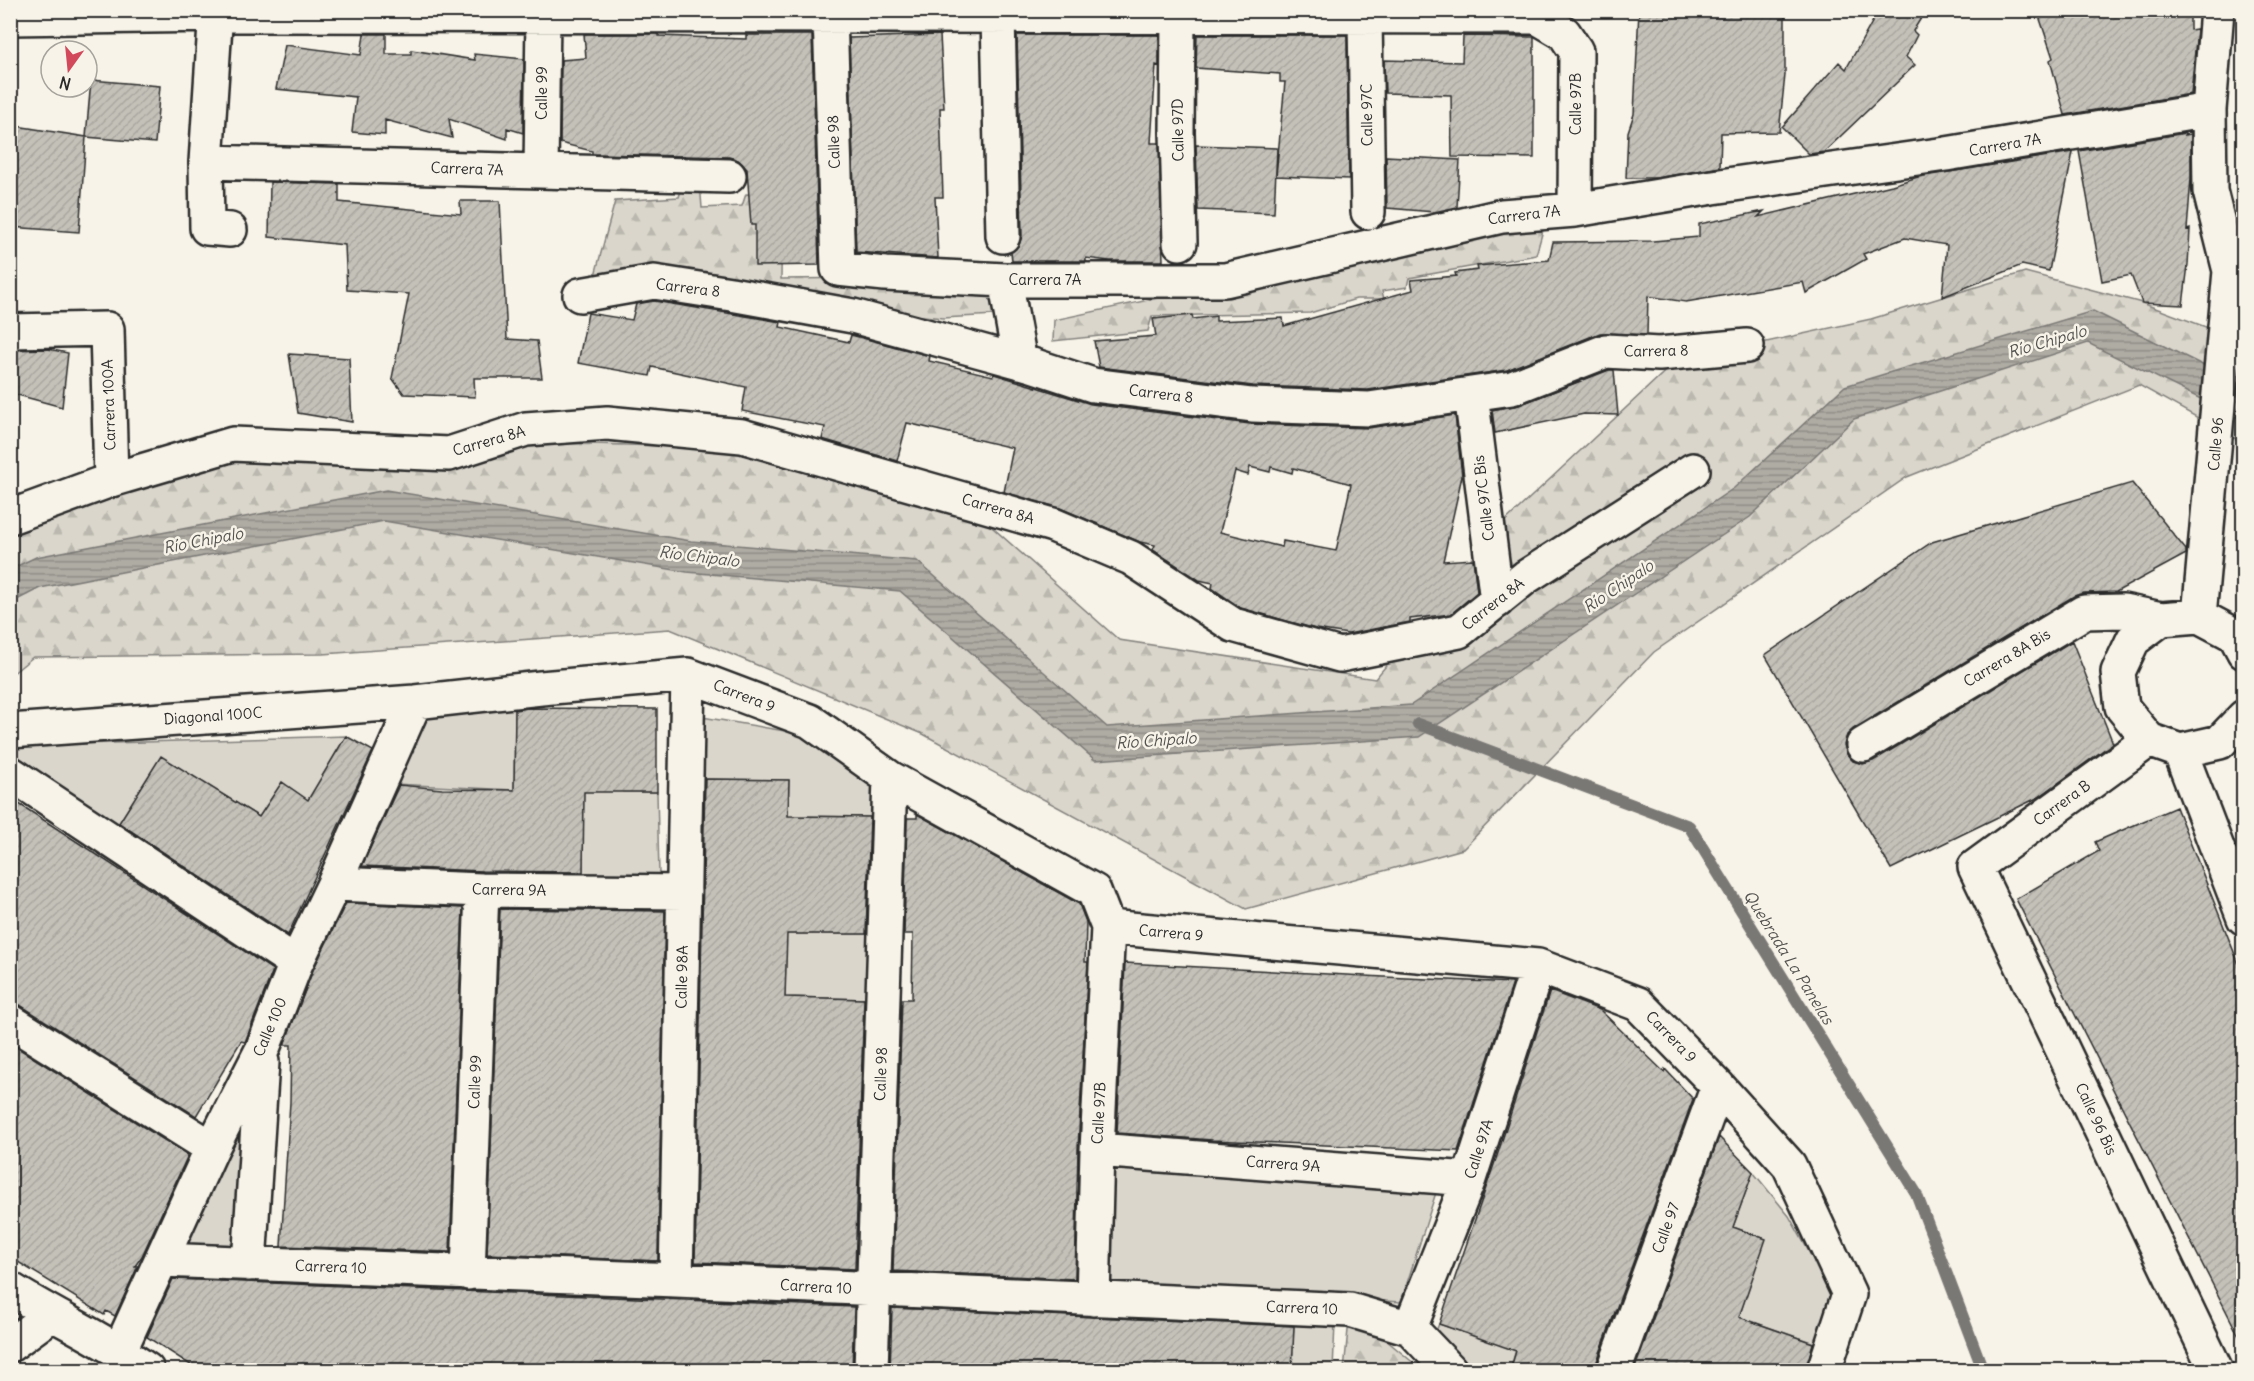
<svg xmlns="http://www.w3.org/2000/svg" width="2254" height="1381" viewBox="0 0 2254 1381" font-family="Delius,sans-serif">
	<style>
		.green { fill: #dad6cc; stroke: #82807c; stroke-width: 1.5 }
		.forest { fill: url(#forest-firs); stroke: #82807c; stroke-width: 1.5 }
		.water { fill: url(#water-rules); stroke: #7a7874; stroke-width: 1.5 }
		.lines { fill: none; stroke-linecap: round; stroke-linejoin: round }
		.stream { stroke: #7a7874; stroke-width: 12 }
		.building { fill: url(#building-hatch); stroke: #2b2b2b; stroke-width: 1.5; fill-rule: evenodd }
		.minor-casing { stroke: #2b2b2b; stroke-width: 38 }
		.minor { stroke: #f7f3e8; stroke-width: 33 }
		.labels { text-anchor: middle; stroke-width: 5; stroke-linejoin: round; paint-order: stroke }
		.street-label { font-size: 15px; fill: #2b2b2b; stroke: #f7f3e8 }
		.water-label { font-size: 16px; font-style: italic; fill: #53524f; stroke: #f7f3e8 }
	</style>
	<defs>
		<pattern id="forest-firs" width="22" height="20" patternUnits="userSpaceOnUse" patternTransform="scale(1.5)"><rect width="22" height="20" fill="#dad6cc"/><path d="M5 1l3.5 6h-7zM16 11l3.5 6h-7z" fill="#bbb8af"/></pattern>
		<pattern id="water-rules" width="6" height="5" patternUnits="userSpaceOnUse" patternTransform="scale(1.5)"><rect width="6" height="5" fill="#afaca4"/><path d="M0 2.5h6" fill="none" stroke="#8f8c86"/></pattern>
		<pattern id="building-hatch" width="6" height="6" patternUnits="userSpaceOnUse" patternTransform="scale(1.5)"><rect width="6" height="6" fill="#c4c1b9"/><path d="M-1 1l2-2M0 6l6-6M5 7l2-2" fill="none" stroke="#a9a69f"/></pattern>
	</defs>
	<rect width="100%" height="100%" fill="#f7f3e8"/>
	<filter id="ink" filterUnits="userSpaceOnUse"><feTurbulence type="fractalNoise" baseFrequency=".0167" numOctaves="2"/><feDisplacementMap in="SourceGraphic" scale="12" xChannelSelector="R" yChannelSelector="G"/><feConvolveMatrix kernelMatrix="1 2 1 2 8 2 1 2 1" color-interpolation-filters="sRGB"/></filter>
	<g filter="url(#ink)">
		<!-- green -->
		<path class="green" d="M515 708 514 790 394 784 419 714Z
			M584 709 623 792H657L659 875H583Z
			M702 717 809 735 879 777 877 817 788 816 789 780 702 779Z
			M346 736 308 800 282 782 259 817 161 757 115 829 11 762 10 746Z
			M786 934H876L870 999 785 997Z
			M263 1048 249 1264 161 1260Z
			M1107 1158 1440 1180 1401 1302 1098 1284Z
			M1753 1172 1789 1216 1832 1293 1817 1344 1739 1317 1765 1239 1733 1227Z
			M1294 1321 1335 1323 1333 1370H1292Z
			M1439 1324 1516 1350 1510 1370H1464L1433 1338Z"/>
		<!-- forest -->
		<path class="forest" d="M684 181 700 183 702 208 742 206 746 194 782 195 781 279 868 278 874 290 1025 292 1030 313 943 318 794 303 711 286 587 305 615 201 679 197Z
			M1547 216 1536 255 1409 278 1407 287 1382 291 1384 299H1356L1310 313 1152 316 1148 331 1053 341 1054 320Z
			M2025 272 2142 303 2243 341V443L2139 385 1907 477 1654 652 1463 849 1246 909 923 734 670 629 323 654 33 657 11 675V536L135 482 321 440 521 442 734 448 975 512 1119 640 1375 679 1412 635 1486 539 1675 362 1871 319Z
			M1350 1310 1422 1370H1344Z"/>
		<!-- water -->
		<path class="water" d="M2093 311 2243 385V420L2088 343 1854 419 1750 517 1419 737 1095 760 900 591 687 572 384 521 40 588 11 603V569L36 557 386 490 691 541 917 561 1107 727 1411 705 1734 488 1845 386Z"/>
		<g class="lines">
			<!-- stream -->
			<path class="stream" d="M1418 724 1689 826 1916 1193 1983 1370"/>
		</g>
		<!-- building -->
		<path class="building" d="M1639 10H1785V75L1779 132 1721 133 1720 167 1656 178H1626L1628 132 1634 114Z
			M1879 10H1926L1913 31 1917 35 1906 57 1915 65 1824 152 1809 154 1782 127 1839 62 1846 69Z
			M2037 10H2190V30L2197 29 2191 94 2065 115 2050 60 2053 58Z
			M364 34H386V54H411V50L475 60 474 54 524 59 523 133 507 128V139L449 119 452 138 385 120V135L352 132 356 97 276 89 285 45 361 55Z
			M584 34H659V36L746 39V35H812L819 265 755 266V225H751L747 169 738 160 729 157 592 154V151L560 143 561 60 586 58Z
			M940 35 944 108H940L943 197H935L938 258 856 252 849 38Z
			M1017 35H1159V66L1156 65 1151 143H1159L1163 261H1110L1086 258V261H1012L1011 252 1019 245 1022 236Z
			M1197 35H1347L1349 179 1276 176 1285 82H1280V74L1196 68Z
			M1463 36 1534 37V158L1452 157 1451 95 1385 93 1384 60 1462 62Z
			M91 80 160 86 155 143 86 137Z
			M10 125 86 137 79 232 10 227Z
			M2185 133 2184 135 2191 134V178L2187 230 2190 229 2188 265 2183 305 2142 303 2131 275 2102 281 2079 151Z
			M1196 145 1277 148 1274 213 1198 210Z
			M2073 152 2049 271 2022 265 1942 297 1947 245 1905 238 1863 254 1866 259 1806 293 1803 282 1686 302 1648 296 1647 335 1600 333 1507 370 1368 390 1253 386 1099 367 1094 341 1156 336 1153 319 1192 315 1193 319 1216 316V321L1283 318 1284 326 1413 290 1411 280 1456 276 1455 273 1478 270 1477 266 1549 260 1553 242 1653 241 1699 237V224L1764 211 1758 217 1892 185 1918 177Z
			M1386 156 1460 160 1457 207 1434 212 1387 208Z
			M270 182 339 184V202L461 214 460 201H500L507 339 537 341 542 378H474L475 397 404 394 392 378 409 294 347 290 345 245 269 237Z
			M654 301 781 322 780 327 849 342 851 335 930 356 929 361 993 376 994 374 1091 404 1250 424 1368 428 1455 415 1462 476 1443 561 1473 559 1477 592 1451 614 1410 619V622L1348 634 1316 629 1241 608 1212 588 1213 583 1199 580 1153 550 1155 545 1140 542 1060 508 1004 492 1013 448 907 423 897 461 822 439 825 427 742 411 746 387 652 367 650 376 578 363 588 313 632 320 636 304ZM1250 467 1270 472 1271 467 1292 473 1293 468 1351 484 1336 551 1283 541 1282 547 1220 532 1235 471 1248 475Z
			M48 349 68 353 62 407 10 393V350Z
			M289 354 349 358 352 422 298 413Z
			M1609 370H1614L1618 415 1584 414 1495 433 1492 410 1519 405Z
			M2132 483 2186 550V554L2116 592 2084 593 2074 596 1853 729 1847 735 1844 745 1847 754 1853 761 1863 764 1873 761 2072 641 2113 743 2039 797 1891 869 1765 655 1932 542Z
			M528 708 657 709V792H584L583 872 482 871 362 866 399 785 442 789 514 790 515 710Z
			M346 736 373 751 288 935 119 823 161 756 259 817 282 782 308 800Z
			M705 779 789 780 788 816 870 817 866 934H787L785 997 864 999 855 1269 695 1262Z
			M10 798 273 970 245 1042 241 1041 196 1116 20 1005 10 1002Z
			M2176 807 2244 977V1346L2016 899 2099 851 2095 842Z
			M917 814 1079 904 1086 922 1085 962H1088L1078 1149 1075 1279 893 1271 902 999H912L913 934H904L907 818H917Z
			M346 903 463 908 450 1252 281 1246 290 1102 291 1045H284L313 970Z
			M500 909 665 911 658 1261 487 1254Z
			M1125 963 1384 977 1513 983 1458 1151 1212 1140 1117 1133Z
			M1550 991 1600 1010 1664 1072 1665 1069 1693 1099 1596 1364V1371H1510L1516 1351 1439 1324 1498 1153Z
			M10 1043 188 1155 142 1256 135 1266H138L115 1316 106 1311 104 1315 10 1257Z
			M1719 1137 1753 1172 1733 1227 1766 1239 1739 1317 1813 1343 1806 1371H1634Z
			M173 1279 854 1307 852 1371H200L147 1337Z
			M892 1308 1294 1326 1292 1371H890Z"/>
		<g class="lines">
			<defs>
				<path id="minor" d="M216 10 206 162 207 228 230 230
					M830 15 838 269 885 274 1005 280H1225L1502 216 1575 210 1713 187 1946 154 2209 110
					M998 16 1003 236
					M1178 17 1177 132 1180 243
					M1365 17 1368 212
					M10 18 216 15 1537 17 1564 33 1576 51 1575 210
					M206 162 729 176
					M541 171 543 15
					M1005 280 1020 362
					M580 295 654 282 731 294 853 316 1032 365 1093 385 1252 405 1369 409 1512 388 1606 351 1659 354 1747 346
					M10 331 107 329 111 480
					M1471 394 1497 601
					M10 517 111 480 233 444 449 454 526 429 607 423 742 436 1053 525 1131 558 1233 625 1340 655 1459 631 1526 577 1693 470
					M2199 616 2230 271 2210 191 2209 110 2217 10
					M2244 652 2235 635 2199 616 2161 619 2133 640 2118 672 2122 707 2149 740 2180 751 2220 742 2244 717
					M10 731 415 702 541 688 688 675 810 721 890 778 1094 891 1108 927 1538 966 1638 1004 1718 1086 1789 1165 1849 1294 1824 1370
					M2149 740 1975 867 2216 1370
					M1863 745 2084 612 2123 611 2161 619
					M2180 751 2244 918
					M10 773 296 963
					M334 884 482 890 684 892
					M10 1021 212 1148
					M1097 1150 1469 1179
					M161 1260 676 1280 1350 1310 1410 1328 1450 1370
					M249 1264 262 1062
					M468 1273 482 890
					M676 1280 688 675
					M10 1289C56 1318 104 1339 147 1370
					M1093 1299 1097 1150 1108 927
					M1410 1328 1469 1179 1538 966
					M10 1345 51 1315
					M120 1350 212 1148 263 1048 296 963 334 884 415 702
					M871 1370 890 778
					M1614 1370 1718 1086"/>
			</defs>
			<!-- minor casing -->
			<use href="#minor" class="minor-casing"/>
			<!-- minor -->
			<use href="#minor" class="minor"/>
		</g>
	</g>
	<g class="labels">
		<!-- street labels -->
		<g class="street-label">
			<text transform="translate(542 93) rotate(-90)" y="5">Calle 99</text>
			<text transform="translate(1576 104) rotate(-90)" y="5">Calle 97B</text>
			<text transform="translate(1367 115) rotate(-91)" y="5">Calle 97C</text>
			<text transform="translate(1178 130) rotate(-91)" y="5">Calle 97D</text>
			<text transform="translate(834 142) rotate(-92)" y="5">Calle 98</text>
			<text transform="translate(2005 145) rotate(-10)" y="5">Carrera 7A</text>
			<text transform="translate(467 169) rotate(2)" y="5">Carrera 7A</text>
			<text transform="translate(1524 215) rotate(-7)" y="5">Carrera 7A</text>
			<text x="1045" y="285">Carrera 7A</text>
			<text transform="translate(688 288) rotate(7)" y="5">Carrera 8</text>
			<text transform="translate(1656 351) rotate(-1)" y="5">Carrera 8</text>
			<text transform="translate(1161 394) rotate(7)" y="5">Carrera 8</text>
			<text transform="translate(109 405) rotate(-92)" y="5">Carrera 100A</text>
			<text transform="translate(489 441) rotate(-16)" y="5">Carrera 8A</text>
			<text transform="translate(2216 444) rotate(-85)" y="5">Calle 96</text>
			<text transform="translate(1484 498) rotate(-97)" y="5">Calle 97C Bis</text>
			<text transform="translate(998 509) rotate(16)" y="5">Carrera 8A</text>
			<text transform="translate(1493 604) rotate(-38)" y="5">Carrera 8A</text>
			<text transform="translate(2007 658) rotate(-31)" y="5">Carrera 8A Bis</text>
			<text transform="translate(744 696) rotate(21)" y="5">Carrera 9</text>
			<text transform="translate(213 716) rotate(-4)" y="5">Diagonal 100C</text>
			<text transform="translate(2062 803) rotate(-36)" y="5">Carrera B</text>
			<text transform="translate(509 890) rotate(1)" y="5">Carrera 9A</text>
			<text transform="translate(1171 933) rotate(5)" y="5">Carrera 9</text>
			<text transform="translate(682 977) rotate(-89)" y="5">Calle 98A</text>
			<text transform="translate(270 1027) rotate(-67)" y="5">Calle 100</text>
			<text transform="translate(1671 1037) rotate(46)" y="5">Carrera 9</text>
			<text transform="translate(881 1074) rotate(-88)" y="5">Calle 98</text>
			<text transform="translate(475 1082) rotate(-88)" y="5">Calle 99</text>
			<text transform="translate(1099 1113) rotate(-87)" y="5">Calle 97B</text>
			<text transform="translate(2096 1119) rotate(65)" y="5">Calle 96 Bis</text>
			<text transform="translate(1479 1149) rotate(-72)" y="5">Calle 97A</text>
			<text transform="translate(1283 1164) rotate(4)" y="5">Carrera 9A</text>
			<text transform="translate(1666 1228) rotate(-70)" y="5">Calle 97</text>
			<text transform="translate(331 1267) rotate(2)" y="5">Carrera 10</text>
			<text transform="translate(816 1287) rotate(3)" y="5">Carrera 10</text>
			<text transform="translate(1302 1308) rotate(2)" y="5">Carrera 10</text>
		</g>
		<!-- water labels -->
		<g class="water-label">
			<text transform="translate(2047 341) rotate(-16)" y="6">Río Chipalo</text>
			<text transform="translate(203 540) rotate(-11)" y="6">Río Chipalo</text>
			<text transform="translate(699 556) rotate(7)" y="6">Río Chipalo</text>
			<text transform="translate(1618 586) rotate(-34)" y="6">Río Chipalo</text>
			<text transform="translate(1156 740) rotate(-4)" y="6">Río Chipalo</text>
			<text transform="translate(1789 957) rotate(58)" y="6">Quebrada La Panelas</text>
		</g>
	</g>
	<!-- margin -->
	<rect width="2254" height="1381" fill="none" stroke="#f7f3e8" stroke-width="36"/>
	<rect x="18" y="18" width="2218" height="1345" fill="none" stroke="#2b2b2b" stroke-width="2" filter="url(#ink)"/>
	<!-- north arrow -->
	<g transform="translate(69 69) rotate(195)"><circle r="28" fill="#f7f3e8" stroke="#a5a39c" stroke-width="1.5"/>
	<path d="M0-4.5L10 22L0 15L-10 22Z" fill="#d1495b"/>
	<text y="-9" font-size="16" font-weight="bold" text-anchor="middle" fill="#2b2b2b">N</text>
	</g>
</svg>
